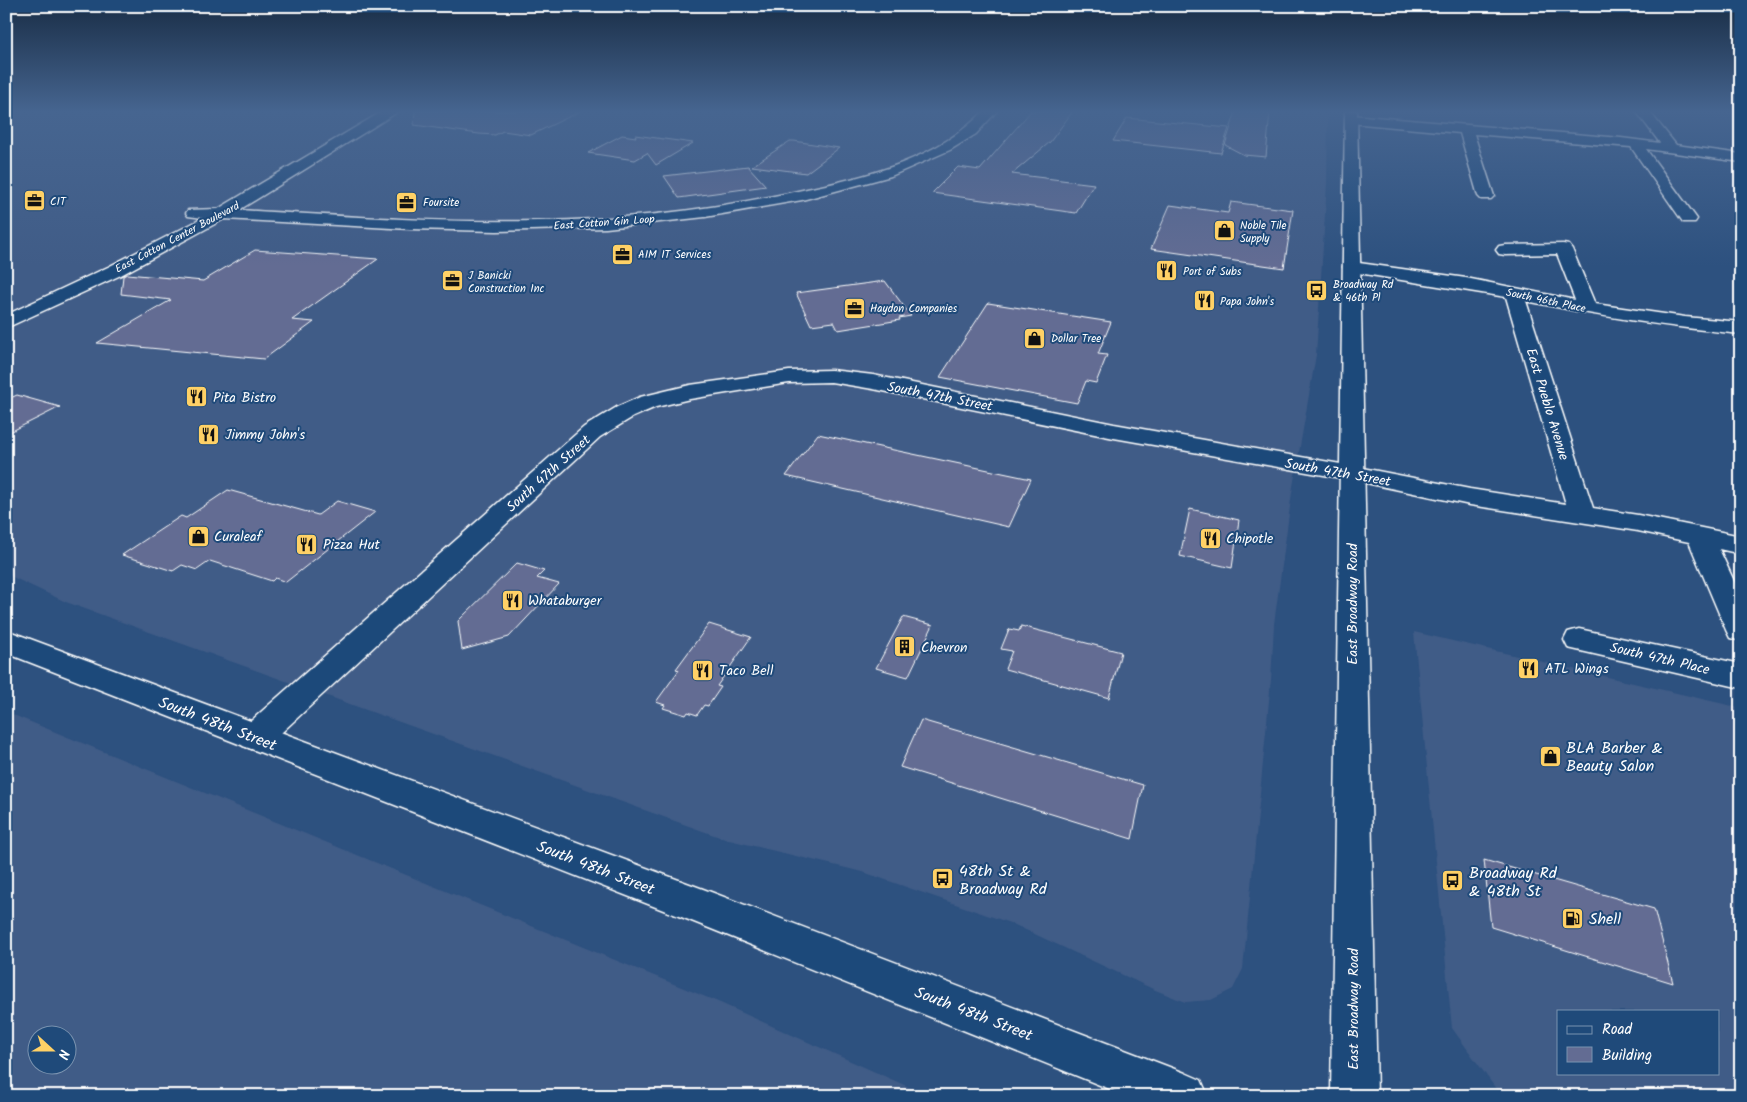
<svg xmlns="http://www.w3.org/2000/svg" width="1747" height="1102" viewBox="0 0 1747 1102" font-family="Kalam,sans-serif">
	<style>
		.built { fill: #415c87; fill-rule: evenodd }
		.building { fill: #636c93; stroke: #fff }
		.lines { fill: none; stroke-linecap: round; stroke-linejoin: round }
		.minor-casing { stroke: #fff; stroke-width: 3 }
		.secondary-casing { stroke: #fff; stroke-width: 3 }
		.minor { fill: #1f4a7a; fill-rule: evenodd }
		.secondary { fill: #1f4a7a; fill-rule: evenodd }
		.labels { text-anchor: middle; stroke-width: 4; stroke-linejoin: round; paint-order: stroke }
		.far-poi-label { font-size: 11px; fill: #fff; stroke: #1f4a7a; text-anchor: start }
		.far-street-label { font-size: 11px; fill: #fff; stroke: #1f4a7a }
		.street-label { font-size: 14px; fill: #fff; stroke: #1f4a7a }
		.poi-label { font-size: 14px; fill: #fff; stroke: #1f4a7a; text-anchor: start }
		.near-street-label { font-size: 16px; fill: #fff; stroke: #1f4a7a }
		.near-poi-label { font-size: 16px; fill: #fff; stroke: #1f4a7a; text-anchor: start }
	</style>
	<rect width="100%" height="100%" fill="#2d517f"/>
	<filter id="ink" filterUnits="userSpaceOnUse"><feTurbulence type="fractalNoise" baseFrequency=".02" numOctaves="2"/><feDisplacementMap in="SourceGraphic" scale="10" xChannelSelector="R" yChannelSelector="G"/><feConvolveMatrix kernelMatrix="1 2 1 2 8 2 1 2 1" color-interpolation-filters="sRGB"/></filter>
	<g filter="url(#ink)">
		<!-- built -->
		<path class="built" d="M6 111H1328L1327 183 1316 355 1292 492 1274 624 1271 680 1243 969 1233 989 1211 1000 1185 1002 1153 989 1013 924 863 872 725 839 66 602 6 574Z
			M1414 632 1741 708V1096H1507L1499 1093 1452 1028ZM1558 1011H1718V1073H1558Z
			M6 712 718 1002 929 1096H6ZM38 1034H68V1064H38Z"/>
		<!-- building -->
		<path class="building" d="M415 111H581L531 135 503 131 495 135 479 134 414 125Z
			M1031 111H1073L1050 142 1012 174 1094 184 1076 213 932 193 958 167 980 170Z
			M1236 111H1270L1266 157 1244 155 1225 145Z
			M1127 118 1229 128 1221 153 1113 141Z
			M622 135 636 137 635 135 693 143 656 165 647 153 635 160 588 153Z
			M790 141H794L839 148 806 173 752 166Z
			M748 166 766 186 679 198 664 176Z
			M1231 202 1293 210 1284 268 1151 249 1170 205 1228 213Z
			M255 250 378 259 292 320 314 322 264 359 97 343 171 300 121 294 123 276 127 274 203 281Z
			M885 281 911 316 899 318 900 320 838 330 834 322 811 325 796 293Z
			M988 303 1111 322 1098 354 1107 355 1096 383 1086 381 1077 403 940 377Z
			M17 395 60 407 6 434V400Z
			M818 434 1031 479 1009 527 786 476Z
			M228 490 318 515 337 501 375 512 286 582 275 578 272 581 210 561 197 570 182 565 173 571 122 555 181 516 186 518Z
			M1190 509 1239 520 1232 568 1180 556Z
			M517 563 544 571 537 578 559 584 509 637 462 650 458 621Z
			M903 617 933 625 908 677 876 668Z
			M709 624 751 637 717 686 721 687 708 706 704 705 697 715 688 712 686 715 663 708 665 705 656 702 679 670 676 669Z
			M1021 626 1121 652 1109 698 1005 669 1012 651 1001 649 1009 629 1019 631Z
			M921 720 1143 785 1132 839 900 767Z
			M1484 860 1654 909 1673 983 1491 927Z"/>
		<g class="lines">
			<defs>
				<path id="minor" d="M383 111H399L239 210C339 216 439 223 539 221 629 220 719 209 807 189 870 176 937 159 984 111H997L976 134 950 150 891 176 802 200 705 217 606 228 497 231 410 229 224 219 121 275 6 328V315L108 267 203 218 188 216 186 213 188 210 218 209Z
					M1636 111H1649L1676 145 1741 154V162L1646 149 1697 219 1695 222H1683L1631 147 1474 134 1494 196 1491 199H1481L1478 196 1460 133 1351 123 1345 119 1351 115 1621 138 1660 143Z
					M1563 244 1569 245 1572 249 1595 304 1685 317 1741 322V334C1668 327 1597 316 1526 301L1593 508 1638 515 1741 536V554L1719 549 1741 596V641L1730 638 1726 630 1689 542 1638 531 1470 505 1352 480 1114 438 873 389 831 382 789 383 690 399 656 407 633 417 600 437 267 746 255 750 243 746 238 737 243 728 584 427 617 407 640 397 690 385 789 371 831 370 873 375 1114 424 1352 466 1470 489 1566 504 1506 297 1352 272 1346 271 1343 267 1346 263 1352 262 1466 278 1575 300 1557 254 1505 255 1499 254 1496 250 1499 246 1505 245Z
					M1579 629 1741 664V688L1568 648 1564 640 1568 632Z"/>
				<path id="secondary" d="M1345 111H1357L1377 1096H1331Z
					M6 630 703 889 1185 1073 1201 1080 1208 1096H1127L689 920 6 653Z"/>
			</defs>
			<!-- minor casing -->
			<use href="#minor" class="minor-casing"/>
			<!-- secondary casing -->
			<use href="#secondary" class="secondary-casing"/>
			<!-- minor -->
			<use href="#minor" class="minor"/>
			<!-- secondary -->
			<use href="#secondary" class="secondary"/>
		</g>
	</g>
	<!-- sky -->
	<linearGradient id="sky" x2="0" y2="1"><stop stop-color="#192d46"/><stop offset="0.42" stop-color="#466590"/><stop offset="1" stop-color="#466590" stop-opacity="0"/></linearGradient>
	<rect width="1747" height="266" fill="url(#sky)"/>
	<!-- icons -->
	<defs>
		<symbol id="office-square" viewBox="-11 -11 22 22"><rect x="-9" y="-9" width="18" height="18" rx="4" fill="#ffd166" stroke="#1f4a7a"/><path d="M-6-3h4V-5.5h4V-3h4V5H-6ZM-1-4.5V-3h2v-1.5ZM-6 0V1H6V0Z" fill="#111"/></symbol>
		<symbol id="shop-square" viewBox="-11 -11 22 22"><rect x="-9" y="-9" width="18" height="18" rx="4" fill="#ffd166" stroke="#1f4a7a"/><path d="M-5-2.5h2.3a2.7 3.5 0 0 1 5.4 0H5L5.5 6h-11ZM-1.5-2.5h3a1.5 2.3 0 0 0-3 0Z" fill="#111"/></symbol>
		<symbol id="restaurant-square" viewBox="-11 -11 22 22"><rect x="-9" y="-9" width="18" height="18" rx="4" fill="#ffd166" stroke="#1f4a7a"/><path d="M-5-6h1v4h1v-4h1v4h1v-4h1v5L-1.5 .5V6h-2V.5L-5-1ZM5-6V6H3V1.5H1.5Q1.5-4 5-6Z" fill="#111"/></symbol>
		<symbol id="bus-square" viewBox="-11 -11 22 22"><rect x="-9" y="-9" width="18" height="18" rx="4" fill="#ffd166" stroke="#1f4a7a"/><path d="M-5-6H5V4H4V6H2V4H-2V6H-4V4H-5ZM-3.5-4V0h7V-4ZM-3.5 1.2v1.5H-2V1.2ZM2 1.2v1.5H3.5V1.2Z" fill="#111"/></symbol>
		<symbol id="building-square" viewBox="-11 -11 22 22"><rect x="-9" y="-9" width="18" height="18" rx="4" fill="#ffd166" stroke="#1f4a7a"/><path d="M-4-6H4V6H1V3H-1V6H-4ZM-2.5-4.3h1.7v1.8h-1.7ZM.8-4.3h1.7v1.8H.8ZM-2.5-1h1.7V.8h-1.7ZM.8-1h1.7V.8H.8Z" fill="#111"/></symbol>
		<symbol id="fuel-square" viewBox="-11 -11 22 22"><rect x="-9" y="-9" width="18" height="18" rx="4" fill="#ffd166" stroke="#1f4a7a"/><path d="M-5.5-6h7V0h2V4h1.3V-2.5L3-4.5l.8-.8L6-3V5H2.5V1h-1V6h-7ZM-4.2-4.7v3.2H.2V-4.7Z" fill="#111"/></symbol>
	</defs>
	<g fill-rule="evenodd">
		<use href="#office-square" x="22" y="188" width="25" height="25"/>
		<use href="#office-square" x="394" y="190" width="25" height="25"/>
		<use href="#shop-square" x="1212" y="218" width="25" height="25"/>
		<use href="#office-square" x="610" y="242" width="25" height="25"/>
		<use href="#restaurant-square" x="1154" y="258" width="25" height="25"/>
		<use href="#office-square" x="440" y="268" width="25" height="25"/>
		<use href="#bus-square" x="1304" y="278" width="25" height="25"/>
		<use href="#restaurant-square" x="1192" y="288" width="25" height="25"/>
		<use href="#office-square" x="842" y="296" width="25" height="25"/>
		<use href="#shop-square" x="1022" y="326" width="25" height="25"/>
		<use href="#restaurant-square" x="184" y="384" width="25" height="25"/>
		<use href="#restaurant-square" x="196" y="422" width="25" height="25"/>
		<use href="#shop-square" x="186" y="524" width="25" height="25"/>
		<use href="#restaurant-square" x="1198" y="526" width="25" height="25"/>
		<use href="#restaurant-square" x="294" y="532" width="25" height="25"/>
		<use href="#restaurant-square" x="500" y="588" width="25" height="25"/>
		<use href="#building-square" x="892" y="634" width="25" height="25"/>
		<use href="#restaurant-square" x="1516" y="656" width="25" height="25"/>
		<use href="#restaurant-square" x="690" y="658" width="25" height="25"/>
		<use href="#shop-square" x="1538" y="744" width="25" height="25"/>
		<use href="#bus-square" x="930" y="866" width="25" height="25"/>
		<use href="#bus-square" x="1440" y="868" width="25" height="25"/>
		<use href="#fuel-square" x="1560" y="906" width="25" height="25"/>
	</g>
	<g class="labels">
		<!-- far-poi labels -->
		<g class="far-poi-label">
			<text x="50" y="205">CIT</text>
			<text x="423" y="206">Foursite</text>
			<text x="1240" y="229">Noble Tile<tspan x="1240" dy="13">Supply</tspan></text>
			<text x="638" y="258">AIM IT Services</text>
			<text x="1183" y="275">Port of Subs</text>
			<text x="468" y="279">J Banicki<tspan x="468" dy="13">Construction Inc</tspan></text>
			<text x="1333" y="288">Broadway Rd<tspan x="1333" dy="13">&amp; 46th Pl</tspan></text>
			<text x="1220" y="305">Papa John's</text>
			<text x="870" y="312">Haydon Companies</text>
			<text x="1051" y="342">Dollar Tree</text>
		</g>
		<!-- far-street labels -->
		<g class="far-street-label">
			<text transform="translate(604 222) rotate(-4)" y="4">East Cotton Gin Loop</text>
			<text transform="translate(177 237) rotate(-28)" y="4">East Cotton Center Boulevard</text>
			<text transform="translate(1546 300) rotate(12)" y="4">South 46th Place</text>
		</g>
		<!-- street labels -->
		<g class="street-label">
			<text transform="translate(940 396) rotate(11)" y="5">South 47th Street</text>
			<text transform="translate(1548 404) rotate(73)" y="5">East Pueblo Avenue</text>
			<text transform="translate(1338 472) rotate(10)" y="5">South 47th Street</text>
			<text transform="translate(548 473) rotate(-42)" y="5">South 47th Street</text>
			<text transform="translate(1352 604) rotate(-90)" y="5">East Broadway Road</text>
			<text transform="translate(1660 658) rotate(13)" y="5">South 47th Place</text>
			<text transform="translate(1353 1009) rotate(-90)" y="5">East Broadway Road</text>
		</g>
		<!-- poi labels -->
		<g class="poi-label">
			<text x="213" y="402">Pita Bistro</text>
			<text x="225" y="439">Jimmy John's</text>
			<text x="214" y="541">Curaleaf</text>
			<text x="1226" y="543">Chipotle</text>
			<text x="323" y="549">Pizza Hut</text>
			<text x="528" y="605">Whataburger</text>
			<text x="921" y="652">Chevron</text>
			<text x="1545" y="673">ATL Wings</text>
			<text x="719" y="675">Taco Bell</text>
		</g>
		<!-- near-street labels -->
		<g class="near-street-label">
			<text transform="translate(218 723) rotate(21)" y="6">South 48th Street</text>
			<text transform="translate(596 867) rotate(21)" y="6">South 48th Street</text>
			<text transform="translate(974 1013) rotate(21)" y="6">South 48th Street</text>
		</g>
		<!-- near-poi labels -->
		<g class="near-poi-label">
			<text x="1566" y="753">BLA Barber &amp;<tspan x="1566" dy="18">Beauty Salon</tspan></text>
			<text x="959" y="876">48th St &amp;<tspan x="959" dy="18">Broadway Rd</tspan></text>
			<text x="1469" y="878">Broadway Rd<tspan x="1469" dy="18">&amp; 48th St</tspan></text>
			<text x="1589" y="924">Shell</text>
		</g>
	</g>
	<!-- margin -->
	<rect width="1747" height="1102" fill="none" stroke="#1f4a7a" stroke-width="25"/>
	<rect x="12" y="12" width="1722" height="1077" fill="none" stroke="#fff" stroke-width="2" filter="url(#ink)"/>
	<!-- legend -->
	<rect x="1557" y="1010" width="162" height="65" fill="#1f4a7a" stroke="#7992af"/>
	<rect x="1567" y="1026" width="25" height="8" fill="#1f4a7a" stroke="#7992af"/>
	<text x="1602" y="1034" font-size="15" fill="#ffffff">Road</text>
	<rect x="1567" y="1047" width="25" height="15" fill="#636c93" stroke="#7992af"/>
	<text x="1602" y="1060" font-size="15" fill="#ffffff">Building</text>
	<!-- north arrow -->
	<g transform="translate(52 1050) rotate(111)"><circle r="24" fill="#1f4a7a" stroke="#7992af"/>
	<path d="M0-4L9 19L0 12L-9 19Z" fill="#ffd166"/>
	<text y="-8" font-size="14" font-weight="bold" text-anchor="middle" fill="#ffffff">N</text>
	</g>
</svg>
